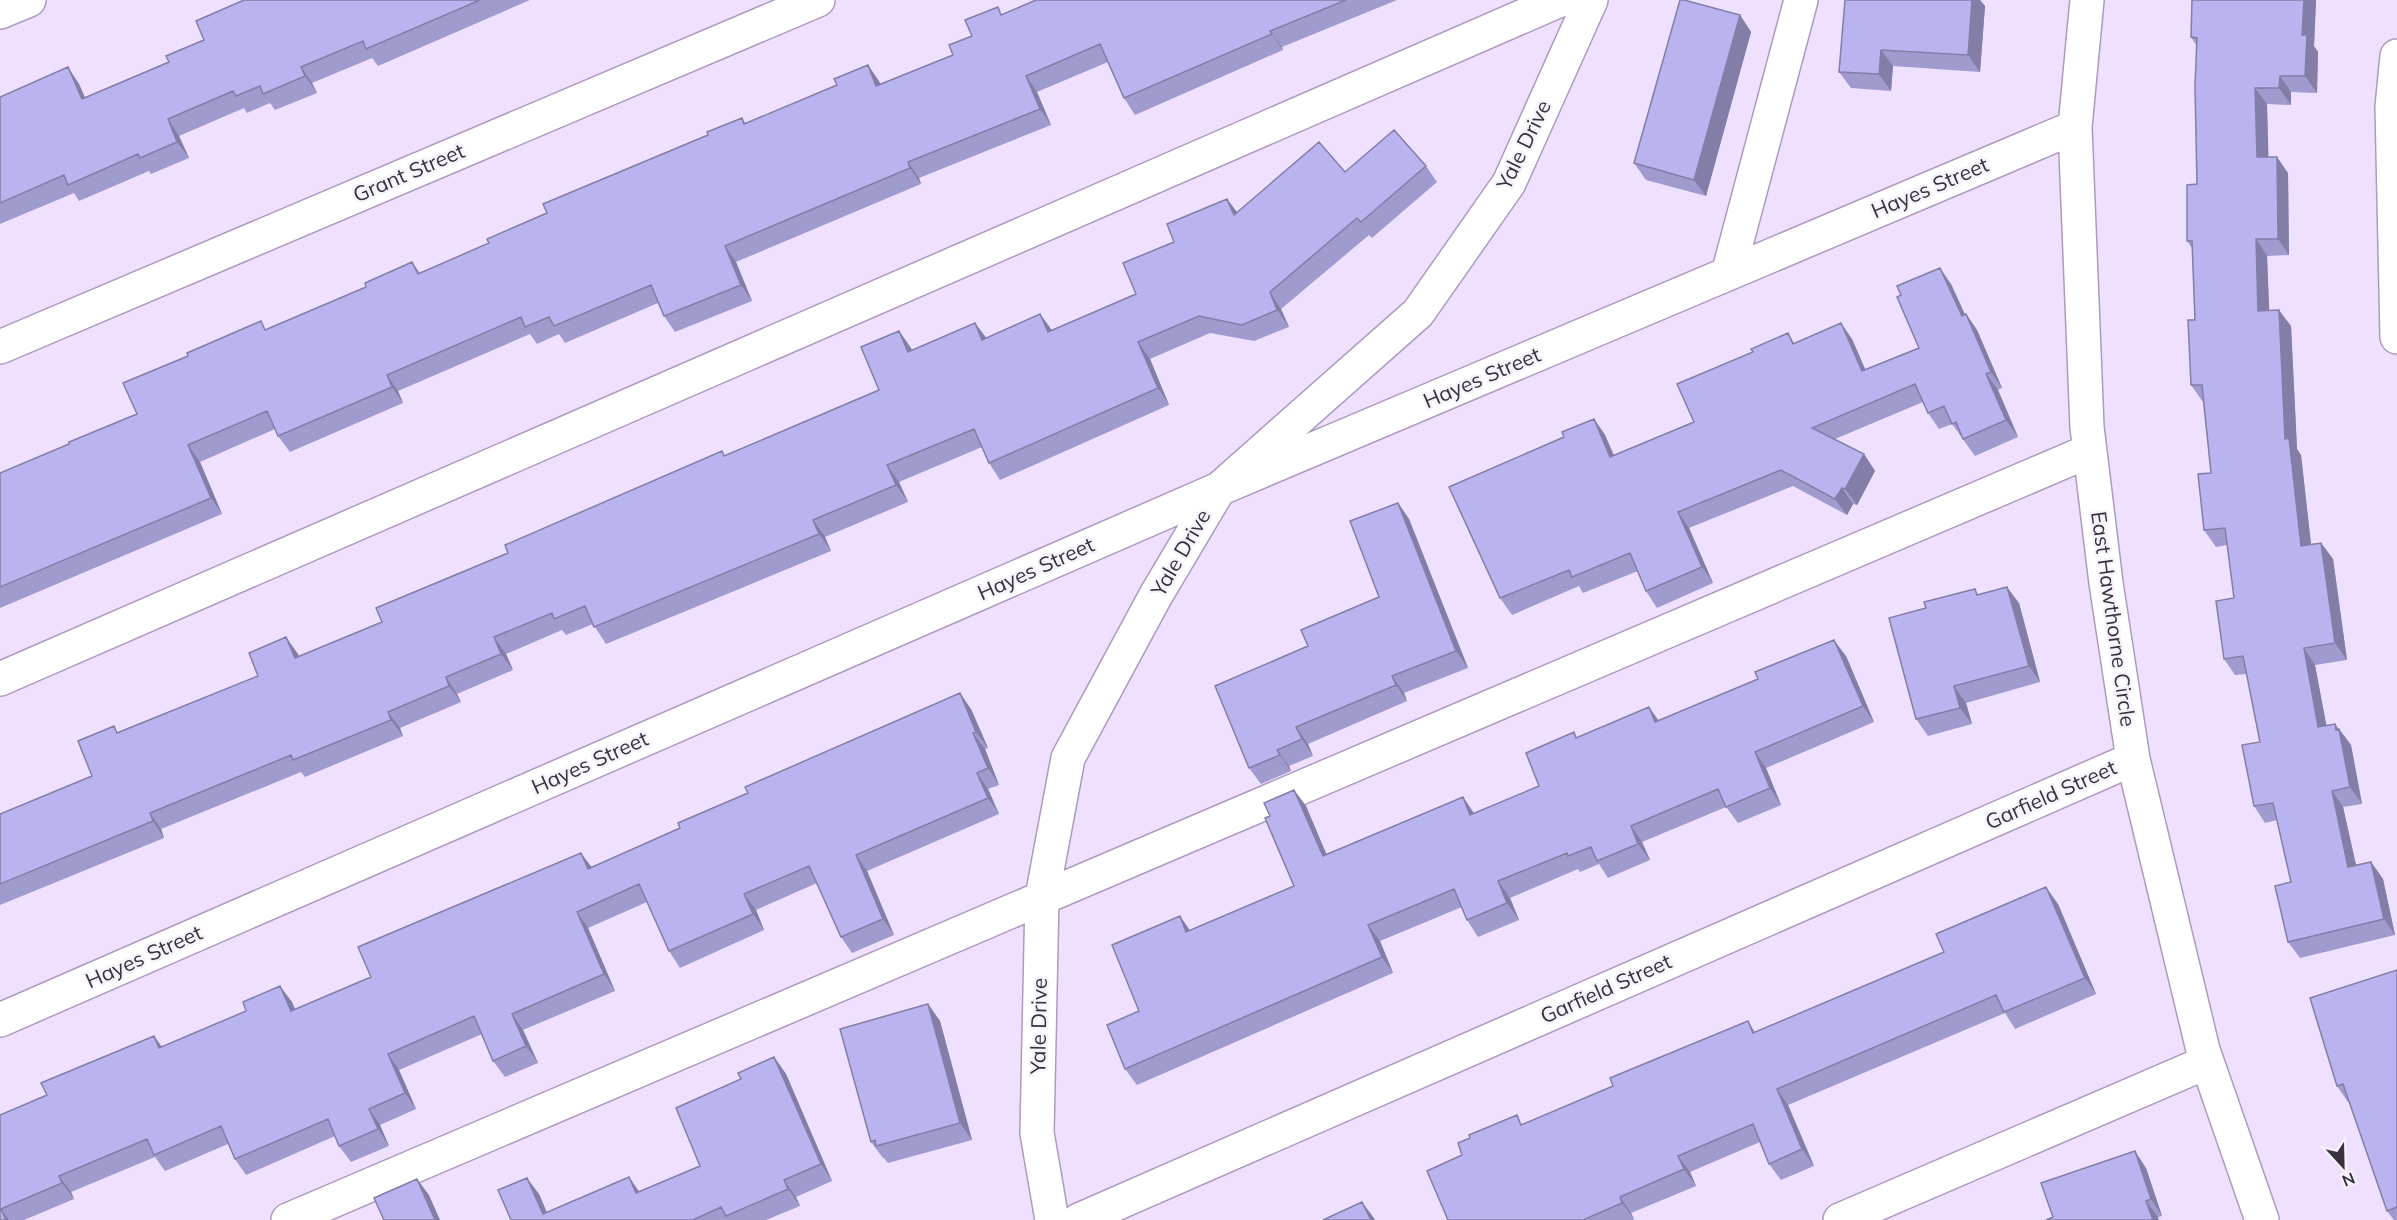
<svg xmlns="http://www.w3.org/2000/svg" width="2397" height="1220" viewBox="0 0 2397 1220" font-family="Mulish,sans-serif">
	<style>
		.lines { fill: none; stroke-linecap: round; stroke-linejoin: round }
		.minor-casing { stroke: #ad9abe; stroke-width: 36 }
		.minor { stroke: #fff; stroke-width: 33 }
		.wall { fill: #9f9bce }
		.shaded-wall { fill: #827ea7 }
		.building { fill: #b9b4ef; stroke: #827ea7; stroke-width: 1.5 }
		.labels { text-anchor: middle; stroke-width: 5; stroke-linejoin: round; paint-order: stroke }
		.street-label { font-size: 21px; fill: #38303f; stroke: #f7f3fb }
	</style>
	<rect width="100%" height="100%" fill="#f0e0ff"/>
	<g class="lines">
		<defs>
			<path id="minor" d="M2087 0 2075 127 2087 427 2106 583 2133 759 2203 1050 2262 1220
				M0 12 29 0
				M2397 56 2392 107 2397 337
				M1728 274 1801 0
				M0 347 818 0
				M0 679 1560 0
				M0 1020 1219 489 2075 127
				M288 1220 2089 451
				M1052 1220 1037 1133 1042 897 1068 758 1156 595 1219 489 1418 313 1509 183 1591 0
				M1079 1220 2133 759
				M1840 1220 2207 1062"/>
		</defs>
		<!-- minor casing -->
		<use href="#minor" class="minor-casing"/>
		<!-- minor -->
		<use href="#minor" class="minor"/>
	</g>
	<!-- wall -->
	<path class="wall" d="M244 0H530L378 66 372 58 312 83 317 93 275 110 270 103 247 113 244 108 179 136 189 158 151 174 149 171 79 201 74 193 0 224V97L79 84 85 98 169 62 204 40Z
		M1036 0H1397L1282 47 1283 50 1135 115 1124 98 1108 62 1037 92 1051 125 919 178 921 184 736 262 752 301 675 332 664 316 658 303 565 343 559 334 537 344 530 334 398 391 403 403 290 452 278 436 275 429 200 462 222 514 0 608V473L69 444 137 414 188 356 267 329 366 287 412 262 420 273 489 243 742 118 746 124 837 85 868 65 880 84 953 55 972 36 1003 14Z
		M1845 0H1980L1985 6 1980 72 1893 66 1891 91 1851 88 1839 72Z
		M2192 0H2316L2314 46 2318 52 2317 93 2291 92V105L2267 104 2268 157 2288 173 2289 255 2267 256 2269 310 2291 326 2297 449 2301 455 2311 544 2321 543 2333 559 2347 660 2315 665 2326 726 2335 724 2338 729H2339L2351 745 2362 804 2343 807 2356 865 2371 862 2383 879 2395 935 2300 958 2288 942 2291 882 2277 820 2265 823 2254 806 2260 742 2247 674 2235 675 2224 659 2234 598 2227 545 2216 547 2204 530 2211 473 2203 402 2191 385 2195 320 2192 248 2187 241 2197 184 2196 45 2191 37Z
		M1740 15 1751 32 1706 196 1646 180 1634 163Z
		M1426 166 1437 182 1372 238 1369 235 1281 309 1289 327 1254 341 1210 333 1150 359 1169 405 1000 480 989 463 982 447 899 482 908 502 825 537 831 551 606 644 593 624 566 635 562 630 506 654 513 670 457 694 461 702 400 728 403 736 305 777 301 772 161 829 164 838 0 905V814L92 776 118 732 258 676 298 654 299 656 382 622 508 553 722 451 725 456 879 390 899 331 912 350 975 323 986 338 1040 314 1052 330 1136 294 1174 242 1227 199 1237 212 1345 172Z
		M1951 284 1965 315 1966 314 1977 330 2002 388 1998 390 2018 437 1975 456 1952 424 1939 429 1928 413 1923 402 1835 439 1864 454 1875 471 1857 505 1853 504 1847 515 1793 486 1689 528 1713 583 1657 608 1646 591 1638 571 1583 593 1579 586 1512 615 1500 598 1564 437 1594 419 1605 435 1614 455 1694 422 1753 352 1788 333 1794 343 1852 339 1865 370 1919 348Z
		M1398 503 1409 519 1468 668 1404 693 1407 701 1308 744 1313 756 1289 766 1291 771 1261 784 1249 768 1308 646 1379 597Z
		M1979 594 2019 603 2040 682 1966 703 1972 724 1928 736 1916 719Z
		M1846 656 1874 722 1766 768 1781 805 1738 823 1726 807 1642 842 1650 860 1608 878 1599 864 1580 872 1578 869 1510 898 1519 920 1478 937 1467 920 1462 907 1380 941 1393 973 1137 1085 1125 1069 1139 1011 1180 916 1190 931 1294 886 1270 816 1294 790 1306 806 1326 854 1463 797 1474 813 1539 786 1577 738 1658 720Z
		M971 709 988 748 985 749 999 785 988 789 999 814 867 871 894 935 852 953 841 937 817 883 756 910 764 930 680 968 669 951 647 902 588 928 615 991 523 1030 538 1063 505 1077 493 1061 482 1034 399 1070 416 1109 380 1125 389 1146 351 1162 339 1146 335 1136 246 1175 235 1159 228 1144 165 1171 155 1157 71 1192 74 1199 24 1220H0V1115L47 1095 154 1036 162 1047 246 1011 292 1002 295 1010 371 977 591 867Z
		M2058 904 2096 994 2015 1029 2005 1013 1788 1105 1814 1166 1781 1180 1769 1164 1760 1142 1690 1172 1696 1186 1631 1213 1634 1219 1633 1220H1448L1462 1155 1523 1124 1613 1086 1748 1021 1755 1032Z
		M2397 970V1220H2394L2387 1211 2350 1102H2348L2337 1086Z
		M928 1004 940 1021 972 1140 888 1163 884 1158H883L871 1142Z
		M774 1057 786 1074 832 1181 796 1197 800 1206 766 1220H511L539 1194 547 1213 629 1177 639 1192 700 1166 741 1079Z
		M2146 1168 2162 1216 2158 1217H2053Z"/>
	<!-- shaded-wall -->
	<path class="shaded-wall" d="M1972 0H1980L1985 6 1980 72 1968 55Z
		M2304 0H2316L2314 46 2318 52 2317 93 2305 76 2302 35Z
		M1740 15 1751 32 1706 196 1694 180Z
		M1270 31 1282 47 1283 50 1272 34Z
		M1881 50 1893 66 1891 91 1879 74Z
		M868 65 879 81 888 102 876 86Z
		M68 67 79 84 93 116 82 99Z
		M301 67 312 83 317 93 305 76Z
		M1026 76 1037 92 1051 125 1040 109Z
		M2280 76 2291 92V105L2279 88Z
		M2255 88 2267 104 2269 174 2257 157Z
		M168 119 179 136 189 158 177 142Z
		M2277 157 2288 173 2289 255 2278 239Z
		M908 162 919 178 921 184 910 168Z
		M1227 199 1239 215H1234Z
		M2256 239 2267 256 2270 327 2258 311Z
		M725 246 736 262 752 301 741 285Z
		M1940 268 1951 284 1973 332 1962 316Z
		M1270 292 1281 309 1289 327 1277 310Z
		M2279 310 2291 326 2297 449 2301 455 2313 562 2301 546 2285 439Z
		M1040 314 1052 331 1048 332Z
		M1966 314 1977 330 2002 388 1991 372Z
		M975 323 987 339 982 340Z
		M1841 323 1852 339 1873 387 1862 371Z
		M899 331 911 348 919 369 908 352Z
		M1138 342 1150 359 1169 405 1158 388Z
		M1986 374 1998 390 2018 437 2006 420Z
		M387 375 398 391 403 403 392 387Z
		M1594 419 1605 435 1621 473 1610 457Z
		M188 445 200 462 222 514 211 498Z
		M1864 454 1875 471 1857 505 1845 489Z
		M887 465 899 482 908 502 896 485Z
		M1842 488 1853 504 1847 515 1835 499Z
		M1398 503 1409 519 1468 668 1456 651Z
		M1678 512 1689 528 1713 583 1702 567Z
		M813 520 825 537 831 551 819 534Z
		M2321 543 2333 559 2347 660 2335 643Z
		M2007 587 2019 603 2040 682 2029 666Z
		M286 637 298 654 306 675 295 658Z
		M494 637 506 654 513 670 501 654Z
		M1834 640 1846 656 1874 722 1863 706Z
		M2304 648 2315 665 2330 744 2318 727Z
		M1392 676 1404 693 1407 701 1396 685Z
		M446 677 457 694 461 702 449 686Z
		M1954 686 1966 703 1972 724 1960 708Z
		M960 693 971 709 988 748 976 732Z
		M1649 707 1661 724 1655 722Z
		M388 712 400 728 403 736 391 720Z
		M2335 724 2340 731 2339 729 2351 745 2362 804 2350 787Z
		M1296 727 1308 744 1313 756 1302 739Z
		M973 733 985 749 999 785 988 768Z
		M1277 750 1289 766 1291 771 1280 755Z
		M1755 752 1766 768 1781 805 1770 788Z
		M977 773 988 789 999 814 988 798Z
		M1294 790 1306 806 1334 872 1323 856Z
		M2332 791 2343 807 2360 883 2348 867Z
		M1463 797 1474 814 1470 815Z
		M150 813 161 829 164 838 153 821Z
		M1631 826 1642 842 1650 860 1638 844Z
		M581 853 593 869H588Z
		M856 855 867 871 894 935 883 919Z
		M2371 862 2383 879 2395 935 2384 919Z
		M1498 881 1510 898 1519 920 1507 903Z
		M2046 887 2058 904 2096 994 2085 978Z
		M744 894 756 910 764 930 753 914Z
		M577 912 588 928 615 991 604 974Z
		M1180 916 1191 932H1186Z
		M1368 925 1380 941 1393 973 1382 957Z
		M280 986 292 1002 303 1028 291 1011Z
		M928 1004 940 1021 972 1140 960 1123Z
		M512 1014 523 1030 538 1063 526 1046Z
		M154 1036 166 1053 159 1048Z
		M388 1054 399 1070 416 1109 405 1093Z
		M774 1057 786 1074 832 1181 821 1164Z
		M1777 1089 1788 1105 1814 1166 1802 1149Z
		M369 1109 380 1125 389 1146 378 1129Z
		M2135 1151 2146 1168 2162 1216 2151 1199Z
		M1678 1156 1690 1172 1696 1186 1684 1169Z
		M59 1176 71 1192 74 1199 62 1183Z
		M629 1177 640 1193H636Z
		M527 1178 539 1194 550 1220 543 1214Z
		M417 1179 429 1195 440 1220H435Z
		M784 1180 796 1197 800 1206 788 1189Z
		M1620 1197 1631 1213 1634 1219 1622 1203Z
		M2146 1201 2158 1217 2159 1220H2153Z
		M1362 1202 1374 1218 1375 1220H1371Z
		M1 1209 9 1220H6Z"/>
	<!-- building -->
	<path class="building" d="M244 0H480L366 49 363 41 301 67 305 76 263 94 260 86 236 96 233 91 168 119 177 142 140 158 138 154 68 185 64 175 0 203V97L68 67 82 99 169 62 166 56 204 40 196 21Z
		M1036 0H1346L1270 31 1272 34 1124 98 1100 44 1026 76 1040 109 908 162 910 168 725 246 741 285 664 316 651 285 554 326 549 317 525 327 521 317 387 375 392 387 278 436 267 411 188 445 211 498 0 587V473L69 444V442L137 414 123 383 188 356 187 353 261 321 265 330 366 287 365 283 412 262 418 274 489 243 487 239 547 213 543 204 708 135 707 132 742 118 744 124 837 85 834 79 868 65 876 86 953 55 949 45 972 36 965 20 998 7 1001 15Z
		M1680 0H1684L1740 15 1694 180 1634 163Z
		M1845 0H1972L1968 55 1881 50 1879 74 1839 72Z
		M2192 0H2304L2302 35H2307L2305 76H2280L2279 88H2255L2257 157H2277L2278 239H2256L2258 311 2279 310 2285 439 2289 438 2301 546 2321 543 2335 643 2304 648 2318 727 2335 724 2336 730 2339 729 2350 787 2332 791 2348 867 2371 862 2384 919 2288 942 2275 886 2291 882 2273 803 2254 806 2242 745 2260 742 2243 656 2224 659 2216 601 2234 598 2225 528 2204 530 2198 474 2211 473 2202 385H2191L2188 320H2195L2192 241H2187V185L2197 184 2195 86 2197 38 2191 37Z
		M1394 130 1426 166 1361 222 1357 218 1270 292 1277 310 1242 325 1199 316 1138 342 1158 388 989 463 974 429 887 465 896 485 813 520 819 534 594 627 585 606 554 619 552 613 494 637 501 654 446 677 449 686 388 712 391 720 293 760 291 755 150 813 153 821 0 884V814L92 776 78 741 114 726 117 733 258 676 249 653 286 637 295 658 382 622 376 608 508 553 505 545 722 451 724 456 879 390 861 347 899 331 908 352 975 323 982 340 1040 314 1048 332 1136 294 1123 263 1174 242 1167 224 1227 199 1234 215 1319 142 1345 172Z
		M1940 268 1962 316 1966 314 1991 372 1986 374 2006 420 1963 439 1956 422 1952 424 1944 406 1928 413 1915 384 1812 428 1864 454 1845 489 1842 488 1835 499 1781 470 1678 512 1702 567 1646 591 1630 553 1572 577 1569 570 1500 598 1449 487 1564 437 1562 432 1594 419 1610 457 1694 422 1677 384 1753 352 1751 349 1788 333 1793 344 1841 323 1862 371 1919 348 1897 297 1901 295 1897 286Z
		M1398 503 1456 651 1392 676 1396 685 1296 727 1302 739 1277 750 1280 755 1249 768 1215 686 1308 646 1301 630 1379 597 1350 521Z
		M2007 587 2029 666 1954 686 1960 708 1916 719 1889 618 1926 608 1924 602 1975 589 1977 595Z
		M1834 640 1863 706 1755 752 1770 788 1726 807 1718 789 1631 826 1638 844 1597 861 1591 847 1568 856 1567 853 1498 881 1507 903 1467 920 1454 889 1368 925 1382 957 1125 1069 1107 1025 1139 1011 1112 945 1180 916 1186 932 1294 886 1265 818 1270 816 1264 803 1294 790 1323 856 1463 797 1470 815 1539 786 1526 753 1574 732 1576 738 1649 707 1655 722 1758 679 1755 672Z
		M960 693 976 732 973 733 988 768 977 773 988 798 856 855 883 919 841 937 809 866 744 894 753 914 669 951 639 884 577 912 604 974 512 1014 526 1046 493 1061 474 1016 388 1054 405 1093 369 1109 378 1129 339 1146 328 1119 235 1159 221 1126 154 1155 147 1139 59 1176 62 1183 1 1209 6 1220H0V1115L47 1095 41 1083 154 1036 159 1048 246 1011 243 1002 280 986 291 1011 371 977 358 947 581 853 588 869 680 828 678 823 748 793 745 787Z
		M2046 887 2085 978 2004 1012 1996 995 1777 1089 1802 1149 1769 1164 1753 1124 1678 1156 1684 1169 1620 1197 1622 1203 1583 1220H1448L1427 1171 1462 1155 1458 1143 1470 1138 1469 1135 1517 1115 1521 1125 1613 1086 1610 1078 1748 1021 1753 1033 1944 952 1936 934Z
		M2397 970V1207L2387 1211 2343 1084 2337 1086 2310 998Z
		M928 1004 960 1123 876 1146 875 1140 871 1142 840 1029Z
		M774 1057 821 1164 784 1180 788 1189 726 1216 721 1207 693 1220H511L498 1190 527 1178 543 1214 629 1177 636 1193 700 1166 676 1108 741 1079 738 1073Z
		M2135 1151 2151 1199 2146 1201 2153 1220H2046L2053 1217 2041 1183Z
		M417 1179 435 1220H384L374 1198Z
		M1362 1202 1371 1220H1323Z"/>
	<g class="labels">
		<!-- street labels -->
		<g class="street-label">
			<text transform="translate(1524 145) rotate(-64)" y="7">Yale Drive</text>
			<text transform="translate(409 173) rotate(-23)" y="7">Grant Street</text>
			<text transform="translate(1930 188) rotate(-23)" y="7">Hayes Street</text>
			<text transform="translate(1482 378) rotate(-23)" y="7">Hayes Street</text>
			<text transform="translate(1181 553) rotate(-60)" y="7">Yale Drive</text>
			<text transform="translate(1036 569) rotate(-24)" y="7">Hayes Street</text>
			<text transform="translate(2113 619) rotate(82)" y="7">East Hawthorne Circle</text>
			<text transform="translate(590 763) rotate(-24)" y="7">Hayes Street</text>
			<text transform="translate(2051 795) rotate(-24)" y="7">Garfield Street</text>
			<text transform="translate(144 957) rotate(-24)" y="7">Hayes Street</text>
			<text transform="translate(1606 989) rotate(-24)" y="7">Garfield Street</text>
			<text transform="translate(1039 1026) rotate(-89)" y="7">Yale Drive</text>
		</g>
	</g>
	<!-- north arrow -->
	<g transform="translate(2343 1166) rotate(158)" stroke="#f7f3fb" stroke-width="4.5" paint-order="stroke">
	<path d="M0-4.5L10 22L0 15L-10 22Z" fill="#38303f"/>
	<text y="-9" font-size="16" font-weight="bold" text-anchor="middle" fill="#38303f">N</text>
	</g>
</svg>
